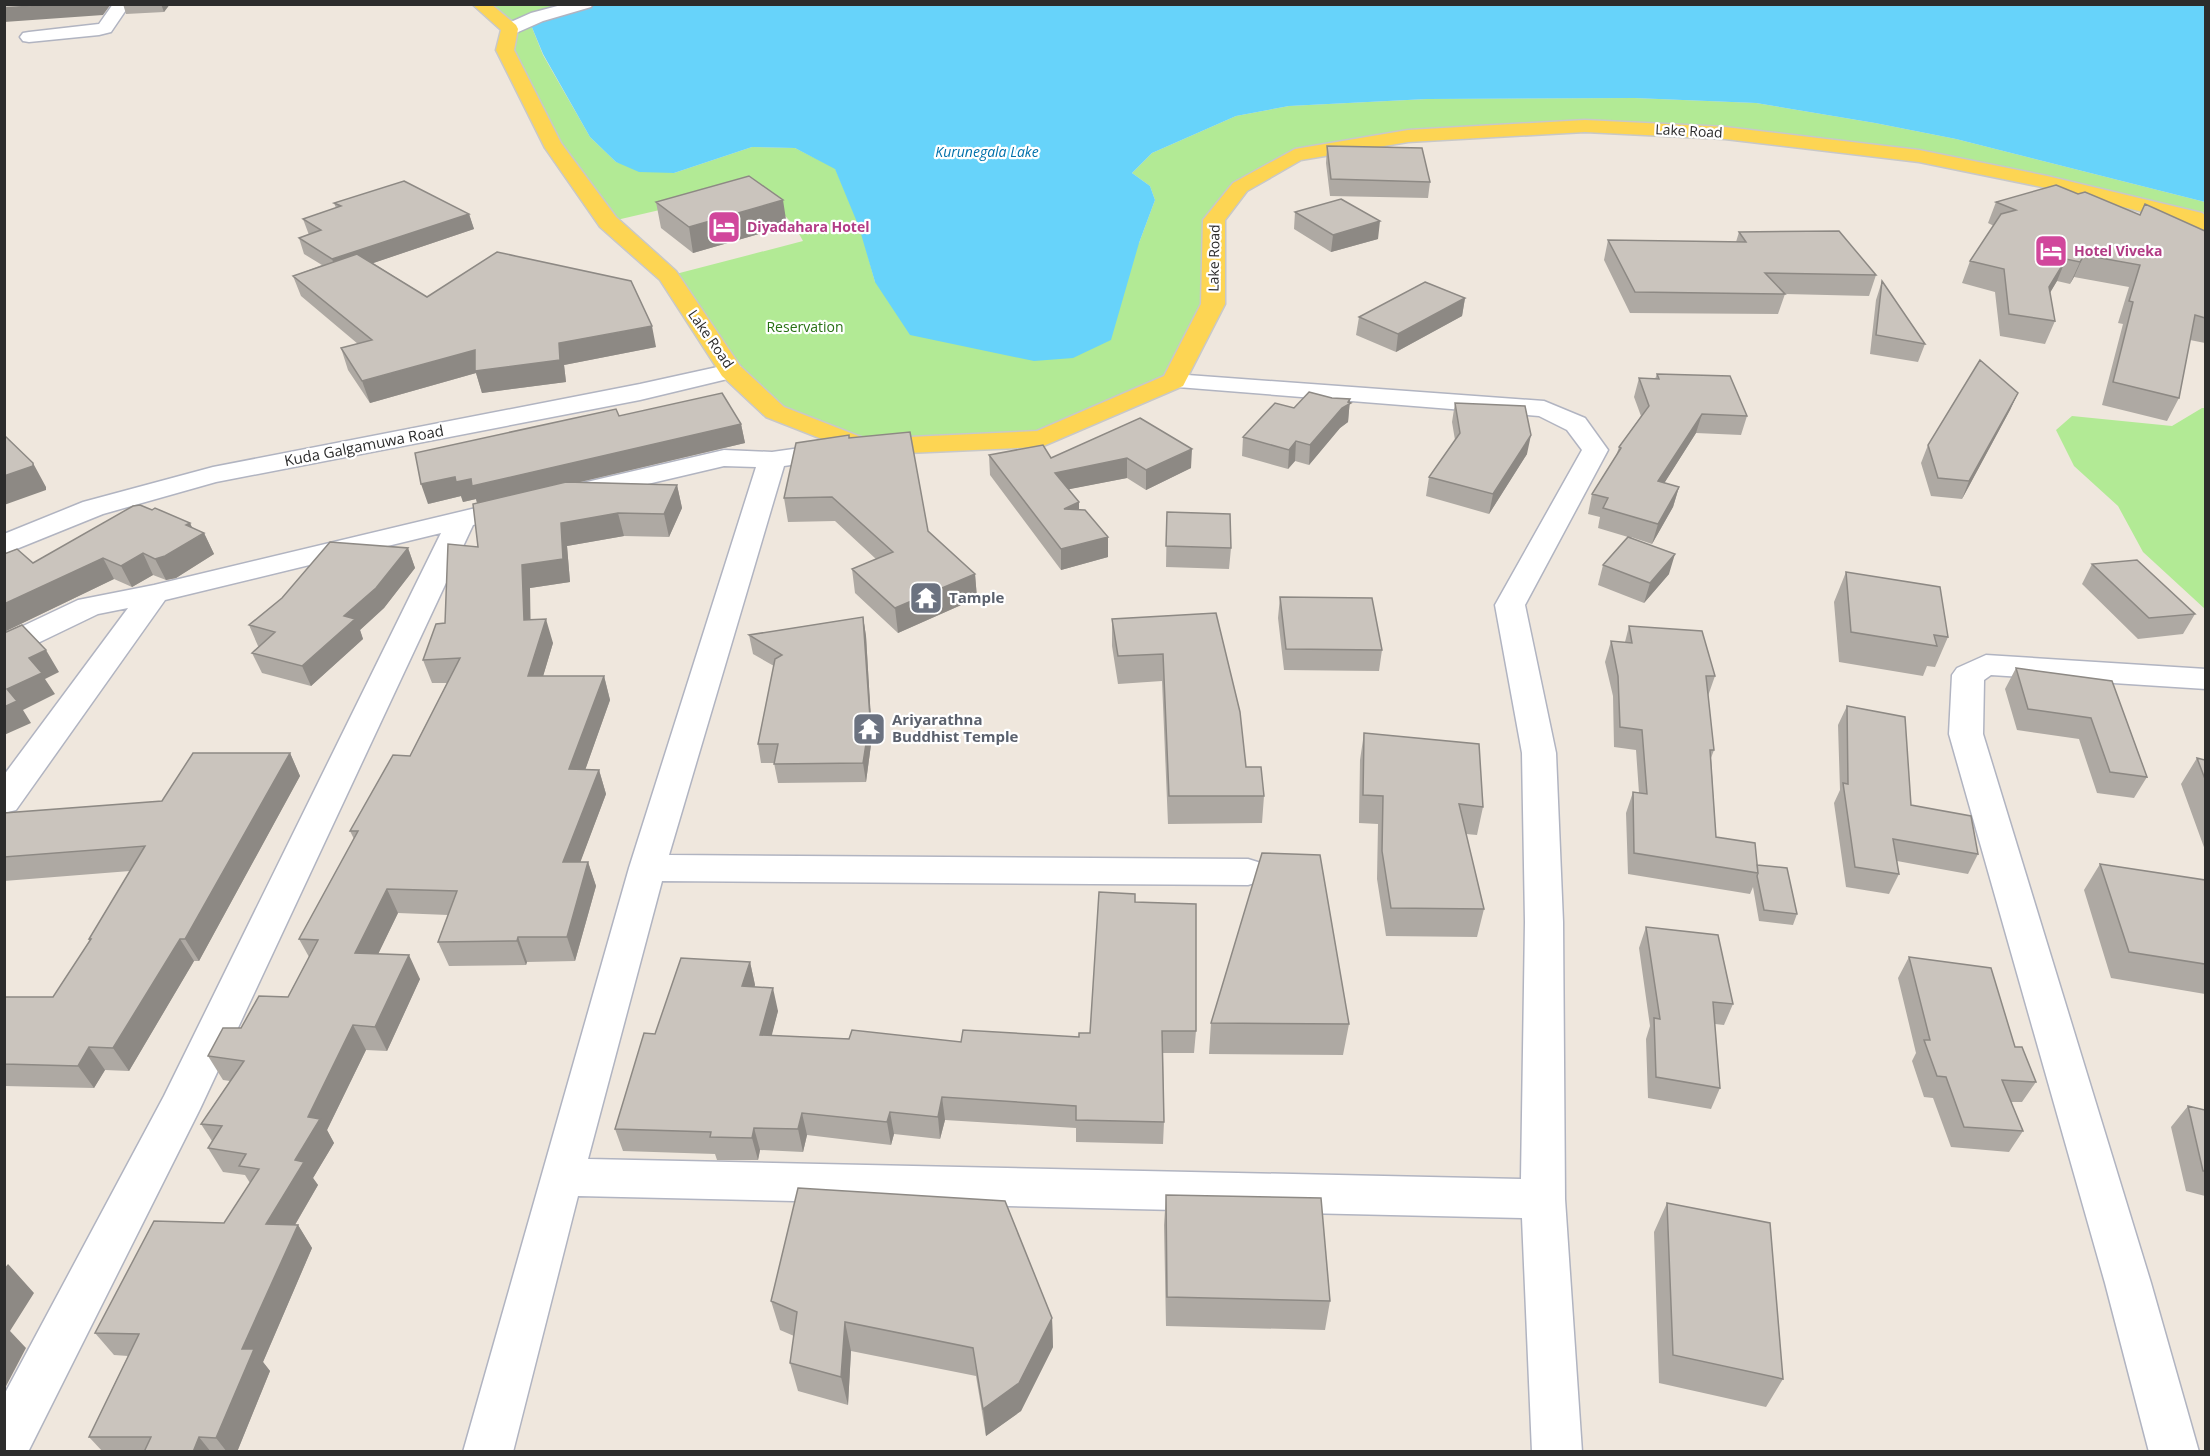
<svg xmlns="http://www.w3.org/2000/svg" width="2210" height="1456" viewBox="0 0 2210 1456" font-family="'Open Sans',sans-serif">
	<style>
		.green { fill: #b2ea95 }
		.water { fill: #67d3fa }
		.lines { fill: none; stroke-linecap: round; stroke-linejoin: round }
		.minor-casing { stroke: #b1b4c1; stroke-width: 3 }
		.tertiary-casing { stroke: #b1b4c1; stroke-width: 3 }
		.primary-casing { stroke: #c8c8c8; stroke-width: 3 }
		.minor { fill: #fff; fill-rule: evenodd }
		.tertiary { fill: #fff; fill-rule: evenodd }
		.primary { fill: #fdd553; fill-rule: evenodd }
		.wall { fill: #aea9a3 }
		.shaded-wall { fill: #8d8984 }
		.building { fill: #cac4bd; stroke: #8d8984; stroke-width: 1.5 }
		.labels { text-anchor: middle; stroke-width: 4.5; stroke-linejoin: round; paint-order: stroke }
		.far-street-label { font-size: 14px; fill: #2c2c2c; stroke: #fff }
		.far-water-label { font-size: 14px; font-style: italic; fill: #0171ab; stroke: #fff }
		.far-hotel-label { font-size: 14px; font-weight: bold; fill: #b23c85; stroke: #fff; text-anchor: start }
		.far-park-label { font-size: 14px; fill: #287114; stroke: #fff }
		.street-label { font-size: 15px; fill: #2c2c2c; stroke: #fff }
		.worship-label { font-size: 15px; font-weight: bold; fill: #5b616d; stroke: #fff; text-anchor: start }
	</style>
	<rect width="100%" height="100%" fill="#efe7dd"/>
	<!-- green -->
	<path class="green" d="M480 5H598L537 17 531 25 543 55 590 137 616 162 674 173 752 147 795 148 835 168 860 227 875 282 1139 243 1155 200 1150 186 1132 173 1152 153 1236 116 1289 106 1427 99 1634 98 1756 103 1875 123 1956 139 2205 202V226L1919 156 1585 126 1408 136 1295 155 1240 187 1214 220 1213 304 1174 381 1041 439 863 447 775 412 668 276 803 241C789 213 767 198 737 192L608 222 505 50 510 29Z
		M2202 408H2206L2205 609 2143 552 2118 506 2074 466 2056 430 2072 416 2172 426Z"/>
	<!-- water -->
	<path class="water" d="M600 4 2205 5V202L1956 139 1875 123 1756 103 1634 98 1427 99 1289 106 1236 116 1152 153 1132 173 1150 186 1155 200 1139 243 1111 340 1073 358 1034 361 910 335 875 282 859 227 835 169 795 148 752 147 674 173 639 172 616 162 590 137 543 54 531 25 572 10Z"/>
	<g class="lines">
		<defs>
			<path id="minor" d="M113 4H130L111 32 99 35 29 42 23 41 20 37 23 33 29 32 99 24Z
				M565 4H593L591 7 543 21 516 33H504L502 29 504 25 531 13Z
				M1174 374 1544 401 1585 418 1608 450 1525 605 1556 753 1563 922 1565 1199 1582 1452H1532L1522 1218 578 1196 513 1452H463L629 868 756 467 724 466 571 502 561 500 557 494 561 488 724 450 772 452 836 443 845 445 849 451 845 457 784 466 669 855 1248 859 1261 863 1266 872 1261 881 1248 885 662 881 588 1159 1521 1179 1525 922 1522 753 1495 605 1582 450 1567 430 1539 416 1165 386 1162 381 1165 376Z
				M476 508 486 510 490 516 486 522 473 525 200 1109 28 1452H4V1395L164 1096 441 533 165 600 16 810 4 813V775L128 608 98 614 15 654 4 657V635L78 600 154 585Z
				M1986 655 2206 669V689L1991 675 1984 680 1983 734 2151 1283 2199 1452H2149L2105 1283 1949 734 1952 675 1957 668Z"/>
			<path id="tertiary" d="M731 364 740 366 743 371 740 376 640 400 216 482 103 514 4 554V534L83 502 213 467 640 384Z"/>
			<path id="primary" d="M472 4H491L516 25 518 29 514 50 561 143 616 217 676 271 740 366 784 407 866 439 1037 431 1164 376 1201 304 1203 220 1233 183 1295 149 1408 130 1585 120 1725 127 1919 150 2047 176 2202 213 2206 216V232L2187 223 2047 188 1919 162 1725 139 1585 132 1408 142 1301 160 1247 191 1225 220V304L1183 386 1041 447 863 455 766 417 722 376 660 280 600 227 545 148 496 50 501 30Z"/>
		</defs>
		<!-- minor casing -->
		<use href="#minor" class="minor-casing"/>
		<!-- tertiary casing -->
		<use href="#tertiary" class="tertiary-casing"/>
		<!-- primary casing -->
		<use href="#primary" class="primary-casing"/>
		<!-- minor -->
		<use href="#minor" class="minor"/>
		<!-- tertiary -->
		<use href="#tertiary" class="tertiary"/>
		<!-- primary -->
		<use href="#primary" class="primary"/>
	</g>
	<!-- wall -->
	<path class="wall" d="M123 4H170L164 12 126 14Z
		M1327 146 1430 182 1428 198 1330 196 1326 163Z
		M2078 194 2140 215 2205 231V343L2190 340 2179 398 2167 421 2102 405 2123 324 2118 323 2129 287 2074 277 2070 284 2057 281 2050 292 2055 321 2045 344 2000 336 1995 292 1962 283 1970 261 1994 226 1988 223 1996 202Z
		M656 202 787 226 693 253 661 228Z
		M334 203 469 214 474 229 373 263 427 297 656 347 564 365 566 382 482 393 476 373 370 403 348 370 341 348 358 344 301 296 293 276 322 265 304 254 299 238 309 235 303 219 336 208Z
		M1295 212 1378 239 1331 252 1294 229Z
		M1739 232 1876 275 1869 296 1785 294 1778 314 1630 313 1604 260 1608 240 1736 242Z
		M1882 281 1925 344 1918 362 1870 354 1876 300Z
		M1465 298 1462 316 1396 352 1356 335 1359 317Z
		M1657 374 1747 416 1741 435 1696 433 1664 483 1679 487 1673 507 1652 544 1631 537 1669 574 1644 603 1598 585 1603 565 1628 537 1598 528 1600 517 1588 514 1592 494 1616 456 1619 447 1641 416 1634 397 1639 378 1655 379Z
		M2018 393 2010 410 1962 499 1931 496 1921 463 1928 445Z
		M1332 398 1350 399 1348 422 1340 428 1309 465 1295 461 1288 469 1242 456 1243 437 1294 408Z
		M1455 403 1527 454 1489 514 1426 496 1429 477 1455 440 1452 422Z
		M619 416 741 424 745 443 579 482 677 485 682 508 669 537 624 536 567 546 570 582 530 588V620L553 643 543 676H604L610 700 585 770H599L606 794 580 862H588L596 886 575 961 527 962 526 965 449 966 438 942 448 915 398 913 378 954 420 979 387 1051 366 1050 327 1130 334 1143 313 1178 318 1185 295 1225H298L312 1248 263 1362 270 1371 237 1452H103L89 1437 128 1356 114 1355 95 1333 224 1223 250 1183 245 1175 223 1172 208 1148 212 1141 201 1124 230 1081 223 1080 208 1056 241 1028 288 997 309 957 299 939 354 839 350 831 410 756 447 683H432L423 660 445 623 478 547 477 503 476 499 463 502 461 496 428 504Z
		M1140 418 1191 468 1146 490 1127 478 1069 489 1079 509 1108 557 1061 570 990 475 989 455 1051 458Z
		M850 438 928 531 975 574 977 598 898 633 855 593 852 569 876 559 835 521 788 522 784 498Z
		M152 510 190 523 192 528 204 533 214 554 176 578 166 580 153 575 132 587 114 579 4 632V554L33 563Z
		M1167 512 1231 548 1229 569 1166 567Z
		M408 548 415 568 384 608 360 630 363 639 311 686 262 673 252 653 259 646H258L249 625Z
		M2092 564 2195 614 2183 634 2138 639 2082 584Z
		M1846 572 1948 637 1935 667 1927 666 1923 676 1839 662 1834 602Z
		M1280 597 1382 650 1379 671 1284 670 1278 618Z
		M1216 613 1246 767 1264 796 1262 823 1168 824 1162 681 1118 684 1112 646V619Z
		M863 617 866 636 872 737 866 782 778 783 774 763H761L758 744 774 666 753 654 749 635Z
		M1629 626 1715 676 1708 696 1714 750 1711 758 1716 837 1757 865 1797 914 1793 925 1759 921 1753 887 1750 894 1628 874 1626 813 1633 792 1639 793 1636 750 1614 747 1613 696 1605 662 1611 641 1625 642Z
		M2016 668 2112 681 2147 777 2134 798 2097 793 2079 739 2017 730 2005 689Z
		M1847 706 1911 805 1978 854 1968 874 1897 861 1899 874 1889 894 1846 887 1834 803 1840 790 1838 725Z
		M1364 733 1483 807 1477 835 1466 834 1484 909 1477 937 1386 936 1377 879 1378 824 1359 823 1360 760Z
		M290 753 300 776 199 961H194L129 1071 105 1070 94 1088 4 1086V997H53L90 941 89 939 130 871 4 881V813L162 801Z
		M2197 758 2205 760V850L2181 784Z
		M2100 864 2205 880V994L2111 978 2084 890Z
		M1135 902 1196 1031 1194 1053H1163L1164 1122 1163 1144 1076 1142V1128L945 1120 940 1139 894 1134 891 1145 807 1135 803 1152 760 1150 758 1160H717L715 1154 623 1151 615 1129 655 1034 750 962 755 985 754 987 778 1011 771 1036 961 1042 1079 1037 1090 1033Z
		M1646 927 1733 1004 1724 1025 1715 1024 1720 1088 1711 1109 1648 1098 1646 1039 1650 1026 1639 948Z
		M1909 957 2015 1047 2036 1082 2022 1102H2011L2023 1131 2009 1152 1951 1147 1933 1098 1924 1097 1912 1061 1916 1053 1898 978Z
		M1211 1023 1349 1024 1343 1055 1209 1054Z
		M2188 1106 2205 1110V1196L2186 1191 2171 1127Z
		M1166 1195 1330 1301 1325 1330 1166 1326 1164 1225Z
		M1667 1203 1783 1379 1766 1407 1659 1383 1654 1232Z
		M771 1301 1052 1318 1053 1347 1021 1411 986 1436 976 1376 851 1351 848 1405 798 1391 790 1363 794 1336 780 1330Z"/>
	<!-- shaded-wall -->
	<path class="shaded-wall" d="M59 4H111L103 15 4 22V8Z
		M161 4H170L164 12Z
		M783 200 787 226 693 253 689 227Z
		M469 214 474 229 338 275 332 259Z
		M1380 221 1378 239 1331 252 1333 235Z
		M2084 255 2074 277 2070 284 2080 262Z
		M2066 259 2057 281 2040 310 2049 287Z
		M1465 298 1462 316 1396 352 1398 334Z
		M652 326 656 347 564 365 566 382 482 393 476 373 370 403 362 381 475 350 559 343Z
		M2018 393 2010 410 1962 499 1969 481Z
		M1350 399 1348 422 1340 428 1309 465 1310 445Z
		M1702 414 1696 433 1653 501 1658 481Z
		M741 424 745 443 478 506 476 499 463 502 461 496 428 504 421 484 455 477Z
		M1531 435 1527 454 1489 514 1493 494Z
		M1296 441 1295 461 1288 469 1289 450Z
		M1192 449 1191 468 1146 490V470Z
		M1127 458V478L1055 492V473Z
		M33 463 46 487V490L4 505V476Z
		M677 485 682 508 669 537 664 514Z
		M1679 487 1673 507 1652 544 1658 524Z
		M1079 502V522L1064 509Z
		M618 513 624 536 567 546 570 582 530 588 531 644 524 620 522 565 561 523Z
		M190 523 197 538 204 533 214 554 176 578 166 580 155 559 186 525Z
		M1108 537V557L1061 570V549Z
		M408 548 415 568 384 608 360 630 363 639 311 686 302 666 344 616Z
		M143 553 153 575 132 587 121 566Z
		M1675 554 1669 574 1644 603 1650 583Z
		M103 558 114 579 4 632V604Z
		M975 574 977 598 898 633 895 608Z
		M863 617 866 636 872 737 866 782 863 763Z
		M546 619 553 643 536 700 528 676Z
		M46 650 59 672 45 679 55 694 23 710 31 723 4 735V707L7 689 29 658Z
		M604 676 610 700 577 793 569 769Z
		M290 753 300 776 199 961 185 939Z
		M599 770 606 794 571 887 563 862Z
		M588 862 596 886 575 961 567 937Z
		M387 889 398 913 367 977 355 953Z
		M518 937 527 962 526 965 517 941Z
		M180 939 194 961 129 1071 113 1048Z
		M409 955 420 979 387 1051 375 1027Z
		M750 962 755 985 748 1009 742 986Z
		M773 988 778 1011 766 1058 760 1035Z
		M353 1025 366 1050 327 1130 334 1143 313 1178 318 1185 282 1247 266 1224 308 1117Z
		M89 1047 105 1070 94 1088 78 1066Z
		M942 1097 945 1120 940 1139 938 1117Z
		M890 1112 894 1134 891 1145 887 1122Z
		M802 1113 807 1135 803 1152 798 1129Z
		M754 1128 760 1150 758 1160 752 1138Z
		M298 1225 312 1248 263 1362 270 1371 237 1452H227L216 1438 242 1349Z
		M8 1264 34 1293 10 1331 26 1348 4 1390V1269Z
		M1052 1318 1053 1347 1021 1411 986 1436 983 1409Z
		M845 1322 851 1351 848 1405 841 1377Z
		M199 1437 211 1452H193Z"/>
	<!-- building -->
	<path class="building" d="M4 4H59L4 8Z
		M1327 146 1422 148 1430 182 1331 179Z
		M749 176 783 200 689 227 656 202Z
		M404 181 469 214 332 259 299 238 321 230 303 219 341 206 334 203Z
		M2056 185 2078 194 2085 192 2140 215 2145 204 2205 231V318L2195 315 2179 398 2113 382 2133 302 2129 301 2140 265 2084 255 2080 262 2066 259 2049 287 2055 321 2009 314 2004 269 1970 261 2001 214 2016 210 1996 202Z
		M1341 199 1380 221 1333 235 1295 212Z
		M1839 231 1876 275 1765 273 1785 294 1635 292 1608 240 1746 242 1739 232Z
		M497 252 631 281 652 326 559 343 560 360 475 371V350L362 381 341 348 372 340 293 276 357 254 427 297Z
		M1882 281 1925 344 1876 335Z
		M1425 282 1465 298 1398 334 1359 317Z
		M1980 360 2018 393 1969 481 1938 478 1928 445Z
		M1657 374 1730 376 1747 416 1702 414 1658 481 1679 487 1658 524 1603 508 1608 498 1592 494 1621 448 1619 447 1649 406 1639 378 1659 379Z
		M1309 392 1332 398 1350 399 1348 402 1351 403 1342 408 1310 445 1296 441 1289 450 1243 437 1275 403 1294 408Z
		M722 393 741 424 472 486 471 479 456 482 455 477 421 484 415 453 616 409 619 416Z
		M1455 403 1525 406 1531 435 1493 494 1429 477 1460 433Z
		M1140 418 1192 449 1146 470 1127 458 1055 473 1079 502 1064 509 1085 510 1108 537 1061 549 989 455 1043 445 1051 458Z
		M910 432 928 531 975 574 895 608 852 569 893 552 832 497 784 498 796 443 849 435V438Z
		M4 435 33 463V466L4 476Z
		M566 482 677 485 664 514 618 513 561 523 563 559 522 565 524 620 546 619 528 676H604L569 769 599 770 563 862H588L567 937H518L517 941 438 942 457 891 387 889 355 953 409 955 375 1027 353 1025 308 1117 320 1119 295 1160 304 1162 266 1224 298 1225 242 1349H254L216 1438 199 1437 193 1452H144L151 1437H89L139 1334 95 1333 154 1221 224 1223 259 1169 239 1166 246 1154 208 1148 222 1126 201 1124 244 1061 208 1056 223 1028H241L259 996 288 997 318 940 299 939 358 831H350L393 755 410 756 460 658 423 660 436 624 445 623 448 544 478 547 473 504Z
		M140 505 152 510 155 508 190 523 186 525 204 533 165 556 155 559 143 553 121 566 103 558 4 604V554L17 549 33 563 133 506Z
		M1167 512 1230 514 1231 548 1166 546Z
		M1628 537 1675 554 1650 583 1603 565Z
		M330 542 408 548 376 588 344 616 355 619 302 666 252 653 275 632 249 625 282 598Z
		M2137 560 2195 614 2149 618 2092 564Z
		M1846 572 1940 587 1948 637 1934 635 1937 646 1851 632Z
		M1280 597 1372 598 1382 650 1286 649Z
		M1216 613 1240 712 1246 767H1261L1264 796H1169L1163 654 1118 656 1112 619Z
		M863 617 870 718 863 763 774 764 778 744H758L775 659 782 655 749 635Z
		M22 625 46 650 29 658 42 673 7 689 17 701 4 707V633Z
		M1629 626 1702 631 1715 676H1706L1714 750H1710L1716 837 1755 843 1758 873 1634 853 1633 792 1647 794 1642 730 1620 727 1618 676 1611 641 1632 643Z
		M2016 668 2112 681 2147 777 2110 772 2091 718 2028 709Z
		M1847 706 1905 717 1911 805 1971 816 1978 854 1893 839 1899 874 1855 867 1843 783 1848 784Z
		M1364 733 1479 744 1483 807 1459 804 1484 909 1391 908 1382 851 1383 796 1363 795Z
		M193 753H290L185 939H180L113 1048 89 1047 78 1066 4 1064V997H53L91 939H89L145 846 4 857V813L162 801Z
		M2197 758 2205 760V779Z
		M1262 853 1320 855 1349 1024 1211 1023Z
		M2100 864 2205 880V964L2129 952Z
		M1757 865 1787 868 1797 914 1764 910 1757 876 1758 873Z
		M1099 892 1135 894V902L1196 904V1031H1162L1164 1122 1076 1120V1106L942 1097 938 1117 890 1112 887 1122 802 1113 798 1129 754 1128 752 1138 710 1137 711 1132 615 1129 644 1033 655 1034 681 958 750 962 742 986 773 988 760 1035 849 1039 852 1030 961 1042 963 1030 1079 1037V1033H1090Z
		M1646 927 1718 935 1733 1004 1713 1002 1720 1088 1656 1077 1654 1018 1660 1019Z
		M1909 957 1991 968 2015 1047H2022L2036 1082 2002 1080 2023 1131 1964 1127 1946 1077 1937 1076 1924 1040H1930Z
		M2188 1106 2205 1110V1171H2203Z
		M798 1188 1005 1201 1052 1318 1019 1383 983 1409 973 1348 845 1322 841 1377 790 1363 797 1312 771 1301Z
		M1166 1195 1321 1198 1330 1301 1167 1297Z
		M1667 1203 1770 1223 1783 1379 1673 1355Z"/>
	<!-- icons -->
	<defs>
		<symbol id="hotel-square" viewBox="-11 -11 22 22"><rect x="-9" y="-9" width="18" height="18" rx="4" fill="#d1479c" stroke="#fff"/><path d="M-6-4.5h1.5V1H6V5H4.5V3h-9V5H-6ZM-4 0a1.8 1.8 0 1 1 3.6 0ZM.5 0V-2.5h3Q6-2.5 6 0Z" fill="#fff"/></symbol>
		<symbol id="temple-square" viewBox="-11 -11 22 22"><rect x="-9" y="-9" width="18" height="18" rx="4" fill="#6b7280" stroke="#fff"/><path d="M0-6L5-2H3V0L6.5 2.5H4V6H1.5V3h-3V6H-4V2.5H-6.5L-3 0V-2H-5Z" fill="#fff"/></symbol>
	</defs>
	<g fill-rule="evenodd">
		<use href="#hotel-square" x="705" y="208" width="38" height="38"/>
		<use href="#hotel-square" x="2032" y="232" width="38" height="38"/>
		<use href="#temple-square" x="907" y="579" width="38" height="38"/>
		<use href="#temple-square" x="850" y="710" width="38" height="38"/>
	</g>
	<g class="labels">
		<!-- far-street labels -->
		<g class="far-street-label">
			<text transform="translate(1689 131) rotate(3)" y="5">Lake Road</text>
			<text transform="translate(1214 258) rotate(-89)" y="5">Lake Road</text>
			<text transform="translate(711 339) rotate(55)" y="5">Lake Road</text>
		</g>
		<!-- far-water labels -->
		<g class="far-water-label">
			<text x="987" y="157">Kurunegala Lake</text>
		</g>
		<!-- far-hotel labels -->
		<g class="far-hotel-label">
			<text x="747" y="232">Diyadahara Hotel</text>
			<text x="2074" y="256">Hotel Viveka</text>
		</g>
		<!-- far-park labels -->
		<g class="far-park-label">
			<text x="805" y="332">Reservation</text>
		</g>
		<!-- street labels -->
		<g class="street-label">
			<text transform="translate(364 446) rotate(-11)" y="5">Kuda Galgamuwa Road</text>
		</g>
		<!-- worship labels -->
		<g class="worship-label">
			<text x="949" y="603">Tample</text>
			<text x="892" y="725">Ariyarathna<tspan x="892" dy="17">Buddhist Temple</tspan></text>
		</g>
	</g>
	<!-- border -->
	<rect width="2210" height="1456" fill="none" stroke="#2c2c2c" stroke-width="12"/>
</svg>
